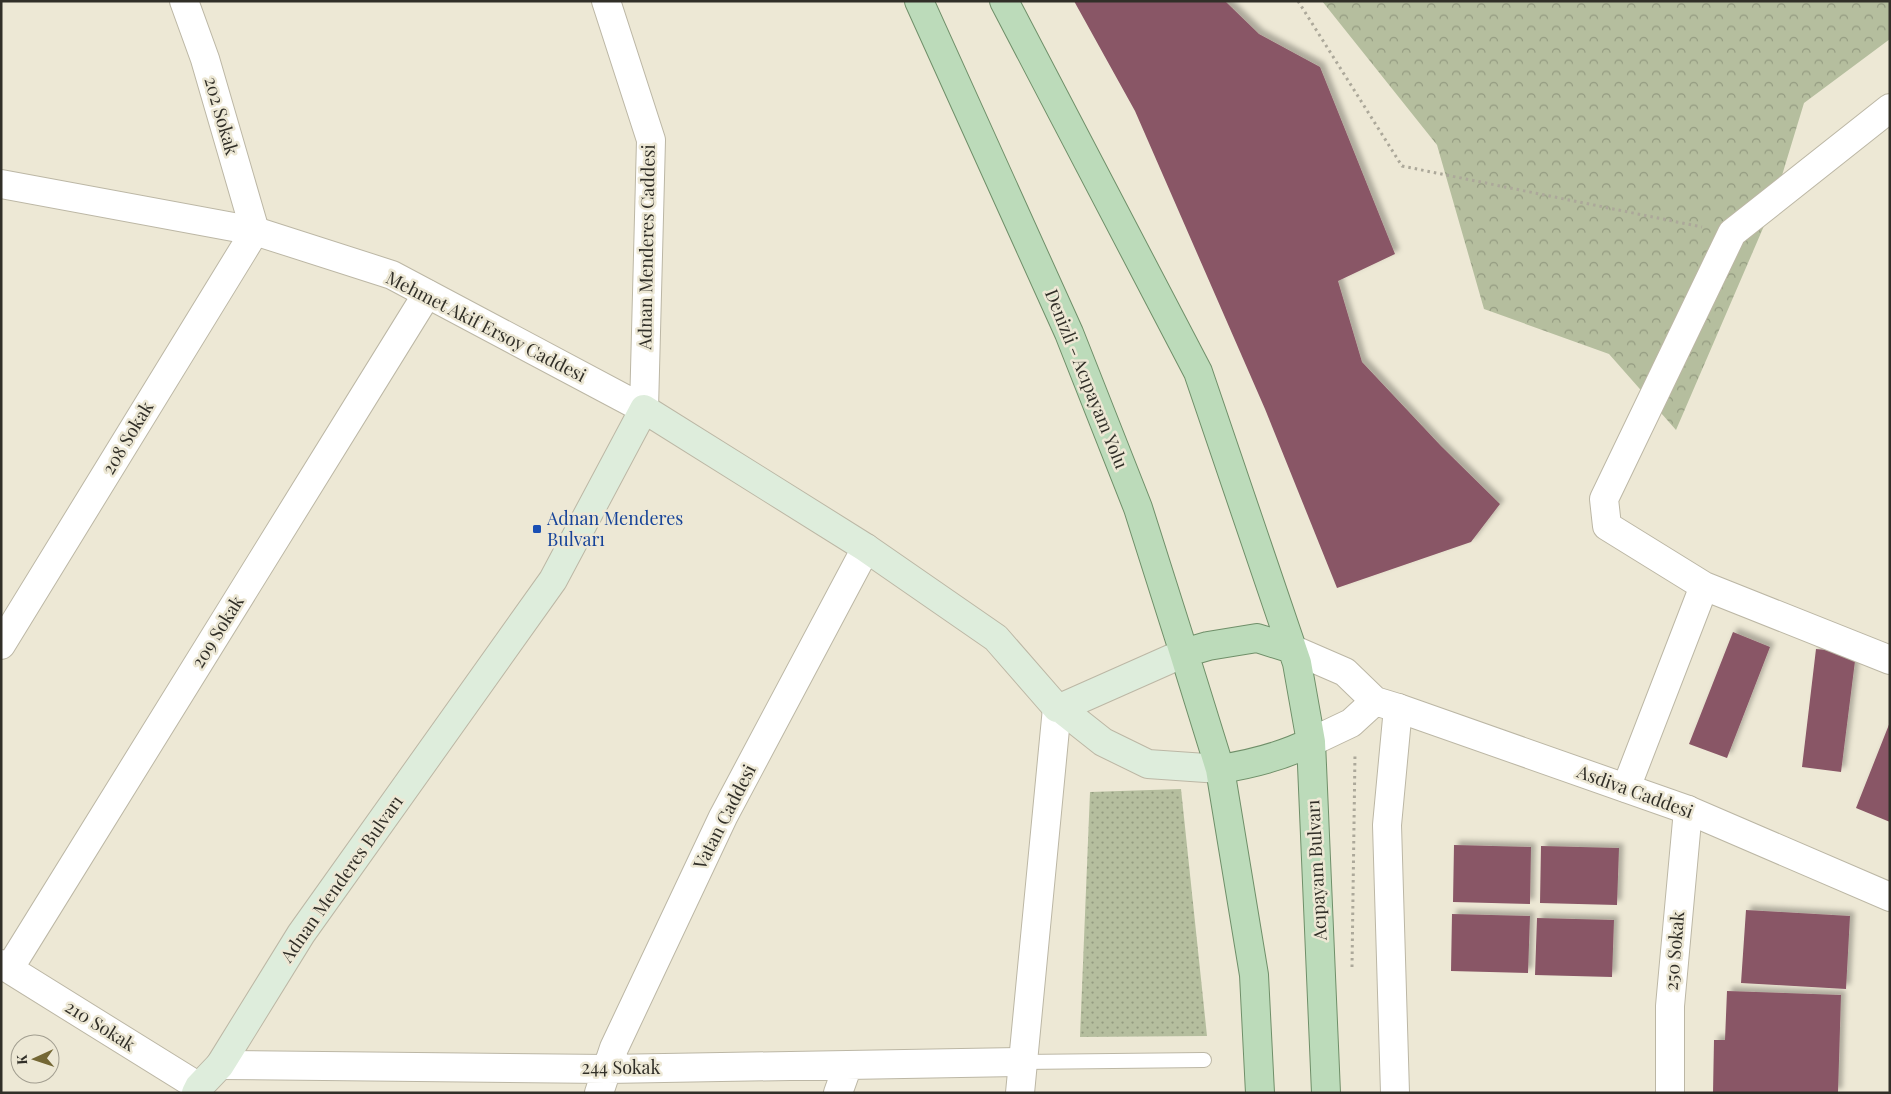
<svg xmlns="http://www.w3.org/2000/svg" width="1891" height="1094" viewBox="0 0 1891 1094" font-family="'Playfair Display',serif">
	<style>
		.grass { fill: url(#grass-dots) }
		.forest { fill: url(#forest-crowns) }
		.building { fill: #895666; filter: url(#shadow) }
		.lines { fill: none; stroke-linecap: round; stroke-linejoin: round }
		.service-casing { stroke: #bcb7a5; stroke-width: 16 }
		.minor-casing { stroke: #bcb7a5; stroke-width: 30 }
		.tertiary-casing { stroke: #bcb7a5; stroke-width: 30 }
		.secondary-casing { stroke: #bcb7a5; stroke-width: 30 }
		.primary-casing { stroke: #6f8f69; stroke-width: 30 }
		.path { stroke: #aca89a; stroke-width: 3; stroke-dasharray: 2.5 4; stroke-linecap: butt }
		.service { stroke: #fff; stroke-width: 14 }
		.minor { stroke: #fff; stroke-width: 28 }
		.tertiary { stroke: #fff; stroke-width: 28 }
		.secondary { stroke: #deeddc; stroke-width: 28 }
		.primary { stroke: #bcdbba; stroke-width: 28 }
		.transit-dot { fill: #1a4fb4; stroke: #ede8d5; stroke-width: 2 }
		.labels { text-anchor: middle; stroke-width: 5; stroke-linejoin: round; paint-order: stroke }
		.street-label { font-size: 18px; fill: #312f28; stroke: #ede8d5 }
		.transit-label { font-size: 18px; fill: #164399; stroke: #ede8d5; text-anchor: start }
	</style>
	<defs>
		<pattern id="grass-dots" width="8" height="8" patternUnits="userSpaceOnUse" patternTransform="scale(1.25)"><rect width="8" height="8" fill="#b5be9e"/><path d="M2 2h.1M6 6h.1" fill="none" stroke="#949b81" stroke-width="1.8" stroke-linecap="round"/></pattern>
		<pattern id="forest-crowns" width="20" height="18" patternUnits="userSpaceOnUse" patternTransform="scale(1.25)"><rect width="20" height="18" fill="#b5be9e"/><path d="M2 6a3 3 0 1 1 6 0M12 15a3 3 0 1 1 6 0" fill="none" stroke="#949b81"/></pattern>
		<filter id="shadow"><feDropShadow dx="4.5" dy="-4.5" stdDeviation="2.5" flood-color="#0004"/></filter>
	</defs>
	<rect width="100%" height="100%" fill="#ede8d5"/>
	<!-- grass -->
	<path class="grass" d="M1181 789 1207 1036 1080 1037 1090 792Z"/>
	<!-- forest -->
	<path class="forest" d="M1322 1H1890V39L1804 103 1773 205 1676 430 1609 354 1484 309 1437 145Z"/>
	<!-- building -->
	<path class="building" d="M1074 1H1225L1259 34 1320 67 1395 254 1338 281 1362 362 1441 446 1500 504 1471 542 1337 588 1265 409 1135 111Z
		M1733 632 1770 647 1727 758 1689 744Z
		M1816 649 1856 653 1841 772 1802 767Z
		M1890 722V822L1856 808Z
		M1454 845 1531 847 1530 904 1453 902Z
		M1541 846 1619 848 1617 905 1540 903Z
		M1746 910 1850 916 1846 989 1741 983Z
		M1452 914 1530 916 1528 973 1451 971Z
		M1537 918 1614 920 1612 977 1535 975Z
		M1727 991 1841 995 1838 1093H1713L1714 1040H1725Z"/>
	<g class="lines">
		<defs>
			<path id="service" d="M1022 1062 1204 1060"/>
			<path id="minor" d="M1890 108 1732 233 1604 499 1607 526 1704 586 1890 660
				M1 645 255 231 205 59 184 1
				M1626 788 1704 586
				M1 964 199 1087
				M9 969 427 294
				M220 1065 607 1069 1022 1062
				M599 1093 614 1048 723 817 866 548
				M838 1093 848 1065
				M1395 1093 1387 825 1398 708
				M1670 1093V1006L1688 810"/>
			<path id="tertiary" d="M1 184 255 231 392 275 644 409 651 140 606 1
				M1292 649 1345 672 1375 701 1398 708 1688 810 1890 897
				M1311 742 1351 723 1375 701
				M1020 1093 1057 708"/>
			<path id="secondary" d="M1060 708 1184 653
				M196 1093 199 1087 220 1065 301 934 553 580 644 409 866 548 996 638 1057 708H1060L1103 742 1148 764 1220 769"/>
			<path id="primary" d="M919 1 1069 333 1138 508 1184 653 1220 769 1254 975 1260 1093
				M1004 1 1198 372 1297 663 1311 742 1326 1093
				M1184 653 1208 646 1257 638 1292 649
				M1220 769C1252 764 1281 757 1311 742"/>
		</defs>
		<!-- service casing -->
		<use href="#service" class="service-casing"/>
		<!-- minor casing -->
		<use href="#minor" class="minor-casing"/>
		<!-- tertiary casing -->
		<use href="#tertiary" class="tertiary-casing"/>
		<!-- secondary casing -->
		<use href="#secondary" class="secondary-casing"/>
		<!-- primary casing -->
		<use href="#primary" class="primary-casing"/>
		<!-- path -->
		<path class="path" d="M1298 1 1402 166 1702 227
			M1352 967 1355 753"/>
		<!-- service -->
		<use href="#service" class="service"/>
		<!-- minor -->
		<use href="#minor" class="minor"/>
		<!-- tertiary -->
		<use href="#tertiary" class="tertiary"/>
		<!-- secondary -->
		<use href="#secondary" class="secondary"/>
		<!-- primary -->
		<use href="#primary" class="primary"/>
	</g>
	<!-- markers -->
	<rect class="transit-dot" x="532" y="524" width="10" height="10" rx="2.5"/>
	<g class="labels">
		<!-- street labels -->
		<g class="street-label">
			<text transform="translate(221 116) rotate(74)" y="6">202 Sokak</text>
			<text transform="translate(647 247) rotate(-89)" y="6">Adnan Menderes Caddesi</text>
			<text transform="translate(486 327) rotate(27)" y="6">Mehmet Akif Ersoy Caddesi</text>
			<text transform="translate(1086 379) rotate(68)" y="6">Denizli - Acıpayam Yolu</text>
			<text transform="translate(128 438) rotate(-59)" y="6">208 Sokak</text>
			<text transform="translate(218 632) rotate(-58)" y="6">209 Sokak</text>
			<text transform="translate(1635 792) rotate(20)" y="6">Asdiva Caddesi</text>
			<text transform="translate(725 817) rotate(-63)" y="6">Vatan Caddesi</text>
			<text transform="translate(1317 870) rotate(-93)" y="6">Acıpayam Bulvarı</text>
			<text transform="translate(342 879) rotate(-55)" y="6">Adnan Menderes Bulvarı</text>
			<text transform="translate(1675 951) rotate(-85)" y="6">250 Sokak</text>
			<text transform="translate(100 1026) rotate(32)" y="6">210 Sokak</text>
			<text x="621" y="1074">244 Sokak</text>
		</g>
		<!-- transit labels -->
		<g class="transit-label">
			<text x="547" y="525">Adnan Menderes<tspan x="547" dy="21">Bulvarı</tspan></text>
		</g>
	</g>
	<!-- border -->
	<rect width="1891" height="1094" fill="none" stroke="#312f28" stroke-width="5"/>
	<!-- north arrow -->
	<g transform="translate(35 1059) rotate(267)"><circle r="24" fill="#ede8d5" stroke="#a29e90"/>
	<path d="M0-4L9 19L0 12L-9 19Z" fill="#746734"/>
	<text y="-8" font-size="14" font-weight="bold" text-anchor="middle" fill="#312f28">K</text>
	</g>
</svg>
